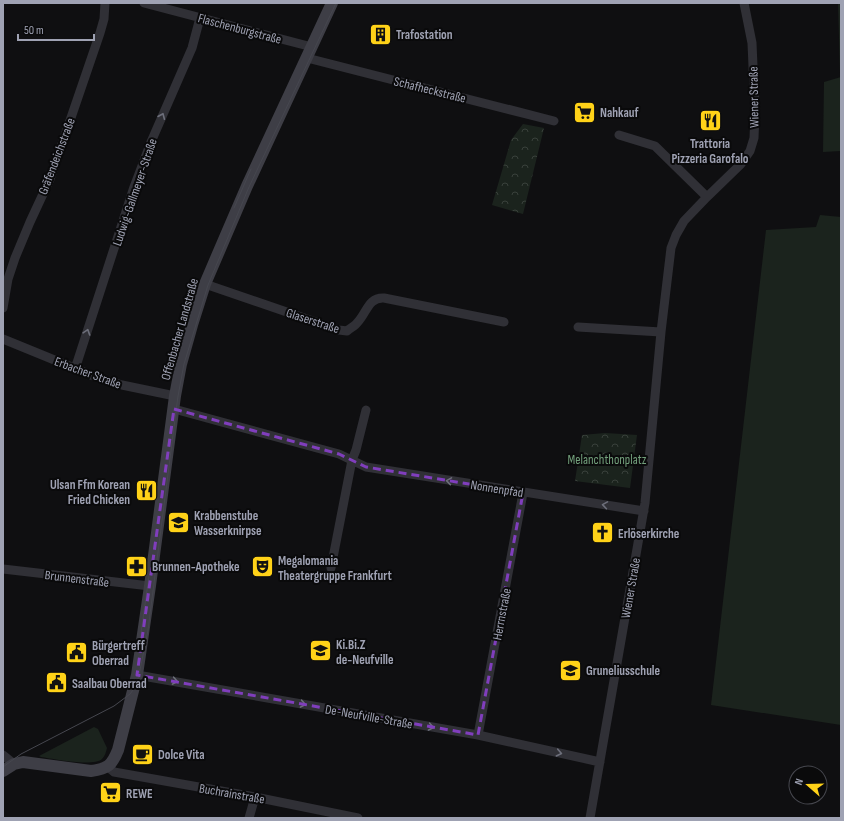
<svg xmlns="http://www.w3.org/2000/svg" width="844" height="821" viewBox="0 0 844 821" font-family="'Sofia Sans Condensed',sans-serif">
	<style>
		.green { fill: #1b231d }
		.forest { fill: url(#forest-crowns) }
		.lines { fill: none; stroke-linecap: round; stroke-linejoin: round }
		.minor { stroke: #303036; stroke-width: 9 }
		.secondary { stroke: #3e3e46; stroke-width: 12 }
		.tram { stroke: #46474f; stroke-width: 1 }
		.oneway { stroke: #6d6f7b }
		.marked { fill: none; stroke: #803ebd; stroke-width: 3; stroke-dasharray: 8 5; stroke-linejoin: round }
		.labels { text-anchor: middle; stroke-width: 4; stroke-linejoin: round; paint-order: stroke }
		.street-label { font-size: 13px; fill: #9fa2b3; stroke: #0a0a0b }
		.poi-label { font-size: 13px; font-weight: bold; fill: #9fa2b3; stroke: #0a0a0b; text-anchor: start }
		.park-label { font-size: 13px; fill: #73a07c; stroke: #0a0a0b }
	</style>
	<defs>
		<pattern id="forest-crowns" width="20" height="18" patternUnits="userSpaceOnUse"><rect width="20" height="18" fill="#1b231d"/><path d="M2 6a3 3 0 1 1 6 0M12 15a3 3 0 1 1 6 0" fill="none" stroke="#39403b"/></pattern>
	</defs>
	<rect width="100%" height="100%" fill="#0f0f11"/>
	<!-- green -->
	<path class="green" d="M838 3H841L840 73Z
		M841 77V151L823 152 824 82Z
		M820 215 841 217V725L711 705 766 230 816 227Z
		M94 727 98 729 107 748C106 752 105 756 102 759 93 767 53 759 41 757L39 756Z"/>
	<!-- forest -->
	<path class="forest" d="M523 124 544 128 523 214 492 205 511 140Z
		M605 433 637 435 630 488 575 481 582 435Z"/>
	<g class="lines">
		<!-- minor -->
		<path class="minor" d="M144 3 312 47
			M307 58 554 121
			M619 135 655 146 707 197
			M205 284 339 330 347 331C350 328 355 326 357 323 367 313 368 297 384 298L504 322
			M3 308 8 279 15 258 30 222 50 179 100 33 104 19 105 3
			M578 327 661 332
			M3 339 96 377 122 385 175 396
			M75 369 134 187 151 142 192 48 200 18
			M174 409 339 454 366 467 644 511
			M331 568 352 460 356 450 366 410
			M3 569 150 586
			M137 675 478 735 600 762
			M478 735 523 493
			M3 755 14 764
			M108 767 114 772 255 797 358 818
			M249 818 255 797
			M590 818 645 503 661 332 671 248 676 235 684 221 707 197 741 164 750 151 754 138 755 113 752 43 744 3"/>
		<!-- secondary -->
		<path class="secondary" d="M3 771 14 764 23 762 91 771C108 769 112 765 118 750L137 675 150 586 175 396 181 364 192 325 205 284 247 186 332 3"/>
		<!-- tram -->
		<path class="tram" d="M234 208 251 169
			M139 647 149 576
			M3 767 21 754 114 706 130 694 136 686 139 675 148 630 178 396 184 364 208 285 249 187 336 3"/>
	</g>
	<!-- one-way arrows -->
	<defs><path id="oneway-chevron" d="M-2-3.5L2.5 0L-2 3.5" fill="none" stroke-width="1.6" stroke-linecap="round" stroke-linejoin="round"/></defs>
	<g class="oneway">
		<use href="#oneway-chevron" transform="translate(162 116) rotate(-67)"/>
		<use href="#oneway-chevron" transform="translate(87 332) rotate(-72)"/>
		<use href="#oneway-chevron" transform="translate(449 481) rotate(-171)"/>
		<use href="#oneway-chevron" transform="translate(605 505) rotate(-171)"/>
		<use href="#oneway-chevron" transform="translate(175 681) rotate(10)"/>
		<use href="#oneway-chevron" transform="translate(303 704) rotate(10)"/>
		<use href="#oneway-chevron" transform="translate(431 727) rotate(10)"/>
		<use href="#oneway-chevron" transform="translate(559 753) rotate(12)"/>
	</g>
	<!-- marked area -->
	<path class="marked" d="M174 409 339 454 366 467 523 493 478 735 137 675Z"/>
	<!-- icons -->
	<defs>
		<symbol id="building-square" viewBox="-11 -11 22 22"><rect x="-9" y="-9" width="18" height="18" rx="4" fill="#ffd218" stroke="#0a0a0b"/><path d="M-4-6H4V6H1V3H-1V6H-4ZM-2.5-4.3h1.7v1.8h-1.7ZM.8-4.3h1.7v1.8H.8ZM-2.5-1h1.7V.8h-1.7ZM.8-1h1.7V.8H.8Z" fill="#111"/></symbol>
		<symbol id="supermarket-square" viewBox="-11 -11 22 22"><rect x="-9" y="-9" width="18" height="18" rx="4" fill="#ffd218" stroke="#0a0a0b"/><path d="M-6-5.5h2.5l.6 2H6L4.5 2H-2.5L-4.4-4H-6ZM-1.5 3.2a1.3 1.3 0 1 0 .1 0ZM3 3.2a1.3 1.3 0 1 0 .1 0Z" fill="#111"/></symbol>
		<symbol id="restaurant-square" viewBox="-11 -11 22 22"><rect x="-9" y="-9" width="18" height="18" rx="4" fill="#ffd218" stroke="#0a0a0b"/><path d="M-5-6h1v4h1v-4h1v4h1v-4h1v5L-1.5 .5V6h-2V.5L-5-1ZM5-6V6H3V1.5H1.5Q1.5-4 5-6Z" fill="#111"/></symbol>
		<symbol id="school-square" viewBox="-11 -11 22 22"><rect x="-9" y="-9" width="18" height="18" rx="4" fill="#ffd218" stroke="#0a0a0b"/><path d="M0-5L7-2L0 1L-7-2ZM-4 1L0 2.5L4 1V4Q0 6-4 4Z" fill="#111"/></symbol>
		<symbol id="church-square" viewBox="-11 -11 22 22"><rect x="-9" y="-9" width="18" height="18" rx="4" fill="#ffd218" stroke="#0a0a0b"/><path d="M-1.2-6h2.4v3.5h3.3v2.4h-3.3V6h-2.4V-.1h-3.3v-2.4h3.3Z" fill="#111"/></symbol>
		<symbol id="pharmacy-square" viewBox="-11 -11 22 22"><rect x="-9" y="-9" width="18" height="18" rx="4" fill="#ffd218" stroke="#0a0a0b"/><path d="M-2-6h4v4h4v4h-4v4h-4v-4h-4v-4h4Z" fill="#111"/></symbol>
		<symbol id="theatre-square" viewBox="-11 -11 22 22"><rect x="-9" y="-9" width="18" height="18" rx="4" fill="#ffd218" stroke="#0a0a0b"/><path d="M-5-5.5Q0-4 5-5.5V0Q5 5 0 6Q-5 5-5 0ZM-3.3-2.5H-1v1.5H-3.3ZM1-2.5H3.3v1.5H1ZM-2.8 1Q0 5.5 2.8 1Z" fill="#111"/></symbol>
		<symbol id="civic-square" viewBox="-11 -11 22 22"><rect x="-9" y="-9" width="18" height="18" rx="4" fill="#ffd218" stroke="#0a0a0b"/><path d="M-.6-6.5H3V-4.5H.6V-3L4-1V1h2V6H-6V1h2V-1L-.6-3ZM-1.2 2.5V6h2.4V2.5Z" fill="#111"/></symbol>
		<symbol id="cafe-square" viewBox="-11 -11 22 22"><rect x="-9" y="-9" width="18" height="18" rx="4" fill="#ffd218" stroke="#0a0a0b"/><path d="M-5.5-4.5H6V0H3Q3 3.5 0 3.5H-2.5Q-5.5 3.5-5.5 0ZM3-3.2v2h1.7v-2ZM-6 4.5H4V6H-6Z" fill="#111"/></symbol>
	</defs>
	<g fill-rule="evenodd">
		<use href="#building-square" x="368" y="22" width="25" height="25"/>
		<use href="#supermarket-square" x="572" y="100" width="25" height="25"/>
		<use href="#restaurant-square" x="698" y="108" width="25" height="25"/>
		<use href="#restaurant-square" x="134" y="478" width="25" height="25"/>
		<use href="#school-square" x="166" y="510" width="25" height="25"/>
		<use href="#church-square" x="590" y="520" width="25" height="25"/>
		<use href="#pharmacy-square" x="124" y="554" width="25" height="25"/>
		<use href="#theatre-square" x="250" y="554" width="25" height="25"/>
		<use href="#school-square" x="308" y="638" width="25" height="25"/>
		<use href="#civic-square" x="64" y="640" width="25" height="25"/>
		<use href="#school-square" x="558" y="658" width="25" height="25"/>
		<use href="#civic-square" x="44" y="670" width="25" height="25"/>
		<use href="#cafe-square" x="130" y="742" width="25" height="25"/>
		<use href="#supermarket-square" x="98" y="780" width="25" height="25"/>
	</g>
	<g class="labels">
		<!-- street labels -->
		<g class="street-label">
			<text transform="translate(240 28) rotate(15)" y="5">Flaschenburgstraße</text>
			<text transform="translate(430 89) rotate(14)" y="5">Schafheckstraße</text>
			<text transform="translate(753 97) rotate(-91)" y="5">Wiener Straße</text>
			<text transform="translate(56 156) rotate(-69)" y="5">Gräfendeichstraße</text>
			<text transform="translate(134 192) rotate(-71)" y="5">Ludwig-Gallmeyer-Straße</text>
			<text transform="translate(313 320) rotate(18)" y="5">Glaserstraße</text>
			<text transform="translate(179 329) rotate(-74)" y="5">Offenbacher Landstraße</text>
			<text transform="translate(88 372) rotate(20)" y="5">Erbacher Straße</text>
			<text transform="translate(497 488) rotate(9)" y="5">Nonnenpfad</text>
			<text transform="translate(77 578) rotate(7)" y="5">Brunnenstraße</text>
			<text transform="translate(630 588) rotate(-80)" y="5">Wiener Straße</text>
			<text transform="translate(501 614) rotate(-79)" y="5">Herrnstraße</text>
			<text transform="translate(369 716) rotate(10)" y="5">De-Neufville-Straße</text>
			<text transform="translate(232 793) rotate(10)" y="5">Buchrainstraße</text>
		</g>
		<!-- poi labels -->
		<g class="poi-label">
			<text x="396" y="39">Trafostation</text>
			<text x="600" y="117">Nahkauf</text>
			<text x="710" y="148" text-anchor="middle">Trattoria<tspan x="710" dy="15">Pizzeria Garofalo</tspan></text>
			<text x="130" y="489" text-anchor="end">Ulsan Ffm Korean<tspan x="130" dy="15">Fried Chicken</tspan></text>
			<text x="194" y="520">Krabbenstube<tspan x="194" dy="15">Wasserknirpse</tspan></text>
			<text x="618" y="538">Erlöserkirche</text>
			<text x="278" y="565">Megalomania<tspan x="278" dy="15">Theatergruppe Frankfurt</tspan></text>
			<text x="152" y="571">Brunnen-Apotheke</text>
			<text x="336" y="649">Ki.Bi.Z<tspan x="336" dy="15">de-Neufville</tspan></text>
			<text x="92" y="650">Bürgertreff<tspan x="92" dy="15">Oberrad</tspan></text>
			<text x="586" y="675">Gruneliusschule</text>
			<text x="72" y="688">Saalbau Oberrad</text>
			<text x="158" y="759">Dolce Vita</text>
			<text x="126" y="798">REWE</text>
		</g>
		<!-- park labels -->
		<g class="park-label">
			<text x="607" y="464">Melanchthonplatz</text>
		</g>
	</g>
	<!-- border -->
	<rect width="844" height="821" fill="none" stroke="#9fa2b3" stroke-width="8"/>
	<!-- north arrow -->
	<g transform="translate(808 785) rotate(290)"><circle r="19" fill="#0a0a0b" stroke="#46474e"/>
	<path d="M0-3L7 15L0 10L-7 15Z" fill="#ffd218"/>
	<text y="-6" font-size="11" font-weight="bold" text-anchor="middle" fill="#9fa2b3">N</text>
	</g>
	<!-- scale -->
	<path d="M18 34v6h76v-6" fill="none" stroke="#9fa2b3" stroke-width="2"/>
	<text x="24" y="34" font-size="12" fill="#9fa2b3" stroke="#0a0a0b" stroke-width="3" paint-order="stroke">50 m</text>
</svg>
